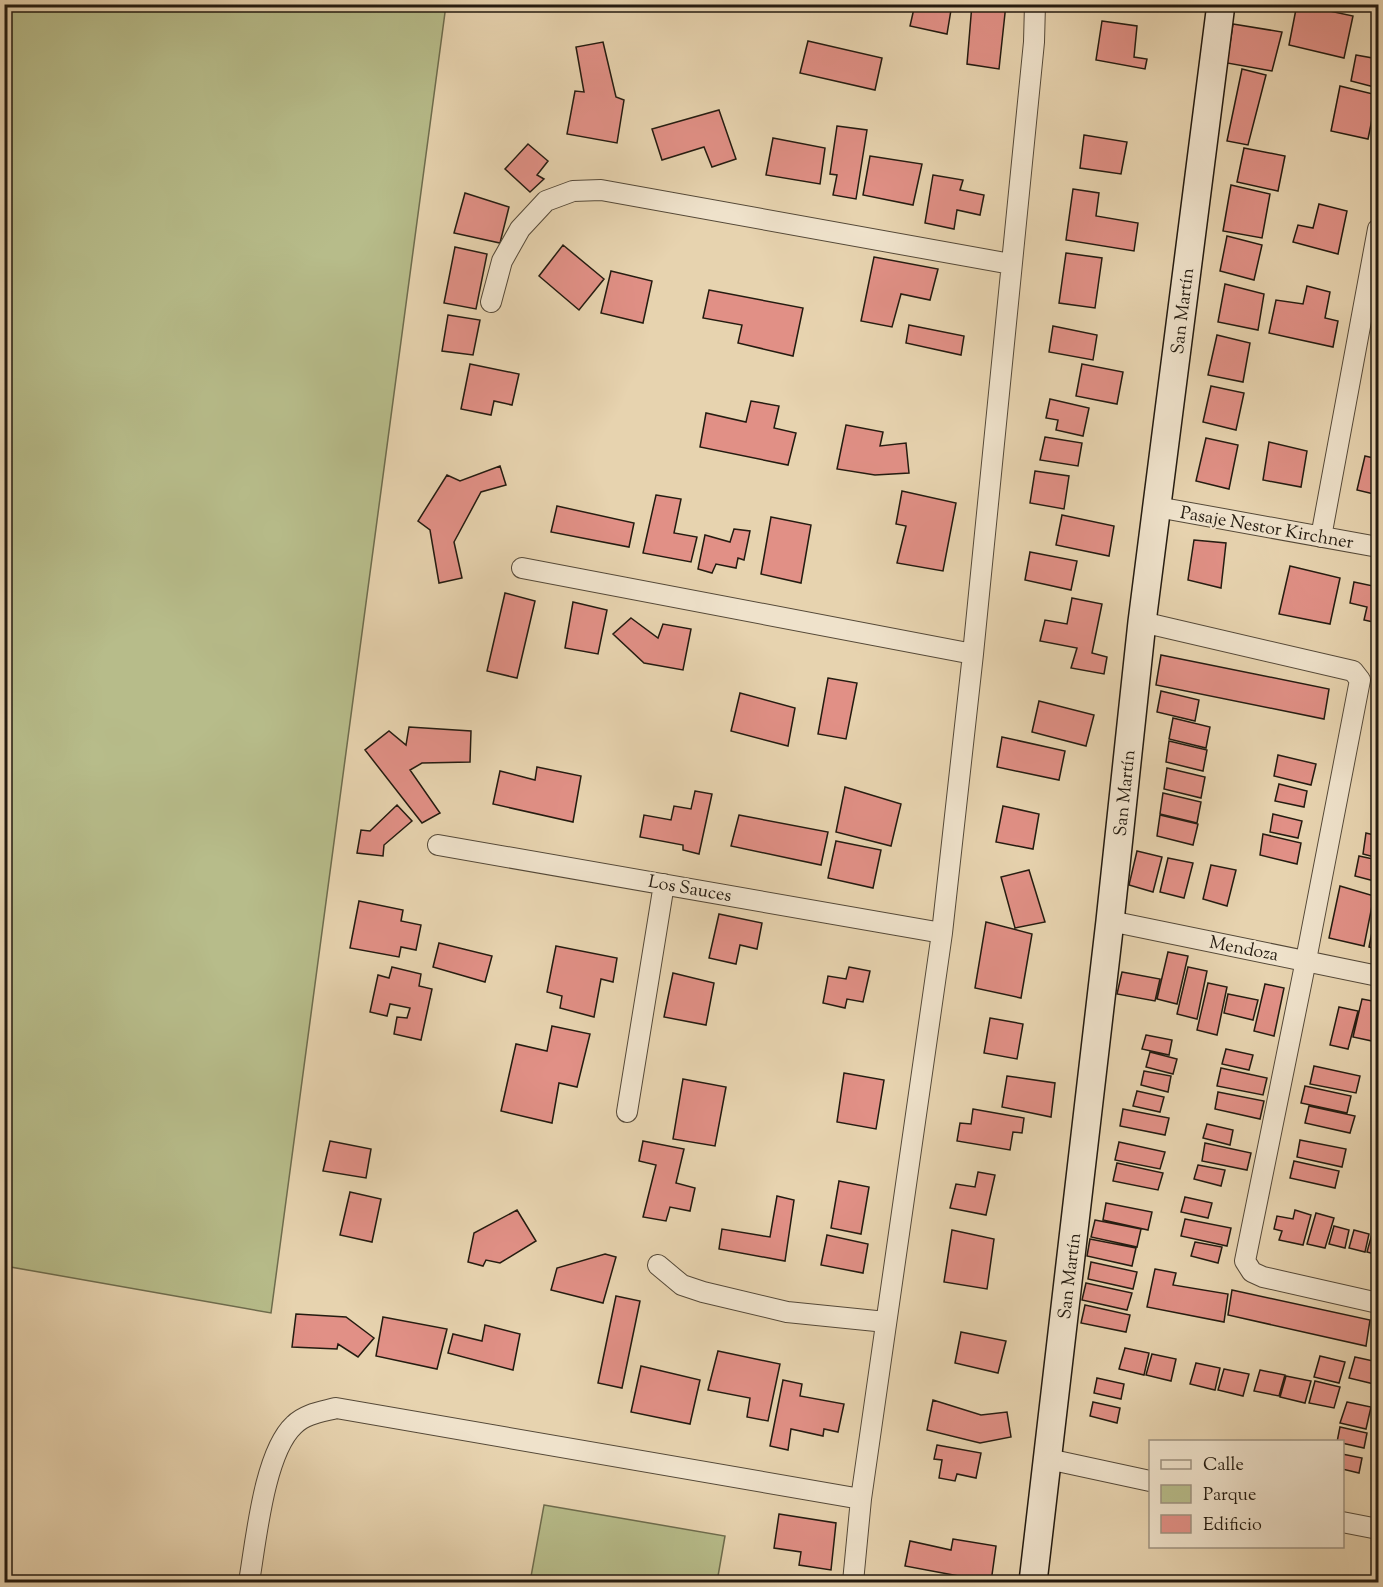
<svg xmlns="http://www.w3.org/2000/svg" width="1383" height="1587" viewBox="0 0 1383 1587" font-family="'Sorts Mill Goudy',serif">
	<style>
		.green { fill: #b7bc8a; stroke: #6e6c4d; stroke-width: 1.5 }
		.building { fill: #e19086; stroke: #241b10; stroke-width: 1.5 }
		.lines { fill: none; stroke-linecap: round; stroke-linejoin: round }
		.street-casing { stroke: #554938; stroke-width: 22 }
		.secondary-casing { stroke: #241b10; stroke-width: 30 }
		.street { stroke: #efe2cb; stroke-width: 20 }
		.secondary { stroke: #efe2cb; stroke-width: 27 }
		.labels { text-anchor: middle; stroke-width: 4.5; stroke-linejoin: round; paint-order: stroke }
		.street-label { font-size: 18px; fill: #241b10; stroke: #efe2cb }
	</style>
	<rect width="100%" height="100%" fill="#e7d3af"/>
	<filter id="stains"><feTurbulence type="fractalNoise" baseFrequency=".00333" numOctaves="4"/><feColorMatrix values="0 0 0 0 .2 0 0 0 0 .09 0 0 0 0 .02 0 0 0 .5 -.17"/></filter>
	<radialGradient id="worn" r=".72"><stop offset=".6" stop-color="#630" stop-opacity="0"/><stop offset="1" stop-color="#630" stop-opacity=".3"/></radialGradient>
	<!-- green -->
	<path class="green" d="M4 5H446L271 1313 5 1266Z
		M544 1505 725 1536 717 1582H530Z"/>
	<!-- building -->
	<path class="building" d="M915 4H952L947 34 910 26Z
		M972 4H1006L999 69 967 64Z
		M1297 4 1353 16 1344 58 1289 45Z
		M1102 21 1137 26 1134 57 1147 59 1145 69 1096 60Z
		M1233 24 1282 32 1272 71 1227 63Z
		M808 41 882 58 875 90 800 73Z
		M603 42 616 97 624 100 617 143 567 134 575 91 584 92 576 47Z
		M1356 55 1378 59V88L1351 81Z
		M1242 69 1266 75 1248 145 1227 141Z
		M1340 86 1377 95 1368 139 1331 131Z
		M719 110 736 159 712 167 704 147 662 160 652 129Z
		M837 126 867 130 856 199 833 195 837 175 830 174Z
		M1084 135 1127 142 1121 174 1080 168Z
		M773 138 825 148 820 184 766 175Z
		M528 144 548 161 537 175 544 179 530 192 505 169Z
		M1244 148 1285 156 1278 191 1237 182Z
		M870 156 922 164 913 205 863 195Z
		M933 175 963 180 960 190 984 195 980 215 957 210 954 229 925 223Z
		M1231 185 1270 194 1262 238 1223 231Z
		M1073 189 1099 193 1096 216 1138 223 1134 251 1066 240Z
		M465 193 509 207 500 243 454 233Z
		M1319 204 1347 211 1338 254 1293 242 1298 225 1313 228Z
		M1227 236 1262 245 1254 280 1220 271Z
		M563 245 604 279 579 310 539 276Z
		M455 247 487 254 476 309 444 303Z
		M1066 253 1102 258 1095 308 1059 303Z
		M874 257 938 269 930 300 901 294 892 327 861 321Z
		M611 271 652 281 643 323 601 313Z
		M1225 284 1264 294 1258 330 1218 322Z
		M1307 286 1330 292 1325 318 1338 321 1333 347 1269 333 1276 300 1303 304Z
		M709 290 803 308 793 356 738 343 742 325 703 318Z
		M448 315 480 320 473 355 442 351Z
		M909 325 964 336 961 355 906 343Z
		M1053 326 1097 335 1093 360 1049 352Z
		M1217 335 1250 343 1243 382 1208 375Z
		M470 364 519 374 512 405 494 401 491 415 461 409Z
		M1082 364 1123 372 1117 404 1076 396Z
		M1211 386 1244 393 1236 430 1203 422Z
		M1050 399 1089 408 1083 436 1056 430 1058 420 1046 418Z
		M751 401 779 406 774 428 796 433 788 465 700 447 706 413 746 422Z
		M846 425 883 432 880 446 906 443 909 473 875 475 837 469Z
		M1045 437 1082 443 1078 466 1040 460Z
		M1206 438 1238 445 1229 489 1196 481Z
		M1269 442 1307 451 1301 487 1263 480Z
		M1365 456 1378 459V495L1357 490Z
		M500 466 506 485 481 492 454 542 462 578 439 583 430 530 418 521 447 475 460 481Z
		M1035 471 1069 476 1064 509 1030 503Z
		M902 491 956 503 943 571 897 563 906 526 896 524Z
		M656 495 681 499 674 533 697 537 691 562 643 553Z
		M557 506 634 523 629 547 551 532Z
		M1062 515 1114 526 1109 556 1056 545Z
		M771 517 811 525 801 583 761 574Z
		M734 529 750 531 744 560 738 558 736 568 716 564 712 573 698 569 705 535 730 542Z
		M1194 540 1226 543 1221 588 1188 580Z
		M1030 552 1077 561 1071 590 1025 580Z
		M1290 566 1340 578 1330 624 1279 614Z
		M1354 582 1378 587V623L1364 620 1367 607 1350 603Z
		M505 593 535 601 517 678 487 671Z
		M1072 598 1102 604 1092 653 1107 657 1104 674 1071 668 1077 648 1040 641 1045 620 1067 624Z
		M573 602 607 610 598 654 565 648Z
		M631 618 658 638 663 624 691 629 683 670 644 663 613 634Z
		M1161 655 1329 689 1324 719 1156 685Z
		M828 678 857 683 846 739 818 734Z
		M1161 691 1199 700 1195 721 1157 712Z
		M740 693 795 708 788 746 731 731Z
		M1039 701 1094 715 1086 746 1032 732Z
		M1173 718 1210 727 1206 748 1169 739Z
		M409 727 471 731 470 762 422 763 410 770 440 813 422 823 365 750 389 731 406 745Z
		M1002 737 1065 751 1059 780 997 767Z
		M1169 741 1207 750 1203 771 1166 762Z
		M1278 755 1316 764 1311 785 1274 776Z
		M537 767 581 776 573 822 493 804 500 771 535 780Z
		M1167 768 1205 777 1201 798 1164 789Z
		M1279 784 1307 791 1304 807 1275 801Z
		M845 787 901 804 891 846 836 832Z
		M695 791 712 794 699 854 683 850V845L640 837 644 815 671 820 674 806 691 809Z
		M1163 793 1201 802 1197 823 1160 814Z
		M397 805 412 821 384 845 383 856 357 853 361 830 370 831Z
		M1003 806 1039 814 1033 849 996 842Z
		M1273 814 1302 821 1298 838 1270 832Z
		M739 815 828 832 821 865 731 846Z
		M1160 815 1198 824 1193 845 1157 836Z
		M1366 833 1378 836V858L1363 854Z
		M1263 834 1301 843 1297 864 1260 855Z
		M836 841 881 850 873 888 828 878Z
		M1137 851 1162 857 1153 892 1129 885Z
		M1359 856 1378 860V882L1355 876Z
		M1168 858 1193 863 1184 898 1160 892Z
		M1211 865 1236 870 1227 906 1203 899Z
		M1029 870 1045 922 1015 928 1001 877Z
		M1340 886 1374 896 1364 946 1329 938Z
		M359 901 403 910 401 921 421 925 416 950 401 947 399 957 350 948Z
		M1378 903V950L1369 947Z
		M719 914 762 923 757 949 740 945 736 964 709 958Z
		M986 922 1032 934 1021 998 975 988Z
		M439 943 492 956 485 982 433 967Z
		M556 946 617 958 613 982 601 979 594 1017 560 1008 562 996 547 992Z
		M1168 952 1188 956 1177 1004 1157 999Z
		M392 967 421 974 419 986 432 989 421 1040 394 1034 397 1017 407 1018 410 1008 390 1004 387 1016 370 1012 378 975 389 978Z
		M849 967 870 971 863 1002 847 999 845 1008 823 1003 828 976 846 979Z
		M1188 967 1207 971 1197 1019 1177 1014Z
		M1122 972 1160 979 1155 1001 1117 994Z
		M673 973 714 983 706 1025 664 1017Z
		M1208 983 1227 987 1217 1035 1197 1030Z
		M1265 984 1284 988 1274 1036 1254 1031Z
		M1228 994 1258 1000 1253 1020 1224 1013Z
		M1362 999 1378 1002V1015L1372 1041 1353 1037Z
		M1339 1007 1358 1011 1348 1049 1330 1045Z
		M990 1018 1023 1024 1017 1059 984 1053Z
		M552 1026 590 1034 577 1087 559 1083 552 1123 501 1111 516 1044 547 1051Z
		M1146 1035 1172 1040 1169 1055 1142 1049Z
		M1226 1049 1253 1055 1249 1070 1222 1064Z
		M1150 1052 1177 1059 1173 1074 1146 1067Z
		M1314 1066 1360 1076 1356 1093 1310 1084Z
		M1221 1068 1267 1078 1263 1095 1217 1086Z
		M1144 1071 1171 1076 1168 1092 1141 1085Z
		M844 1073 884 1080 876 1129 837 1122Z
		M1007 1076 1055 1083 1051 1117 1002 1107Z
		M683 1079 726 1087 715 1146 673 1139Z
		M1305 1086 1351 1096 1347 1113 1301 1103Z
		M1137 1091 1164 1097 1160 1112 1133 1106Z
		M1218 1092 1264 1101 1260 1119 1215 1109Z
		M1309 1106 1355 1116 1350 1133 1305 1123Z
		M973 1109 1024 1118 1022 1133 1013 1132 1010 1150 957 1141 960 1123 971 1124Z
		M1123 1109 1169 1118 1165 1135 1120 1126Z
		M1207 1124 1233 1130 1230 1145 1203 1138Z
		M1300 1140 1346 1149 1342 1167 1297 1157Z
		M330 1141 371 1149 366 1178 323 1171Z
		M643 1141 684 1149 676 1183 695 1188 690 1211 670 1207 666 1221 643 1217 656 1165 639 1161Z
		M1119 1142 1165 1152 1160 1169 1115 1160Z
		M1205 1143 1251 1153 1247 1170 1202 1161Z
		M1294 1161 1339 1171 1335 1188 1290 1178Z
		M1117 1163 1163 1173 1158 1190 1113 1181Z
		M1198 1165 1225 1170 1221 1186 1194 1179Z
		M978 1172 995 1175 986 1215 950 1208 956 1184 975 1187Z
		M839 1181 869 1187 861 1234 831 1228Z
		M350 1192 381 1199 372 1242 340 1235Z
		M777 1196 794 1200 785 1261 719 1249 722 1229 770 1237Z
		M1185 1197 1212 1203 1208 1218 1181 1212Z
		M1106 1203 1152 1212 1148 1230 1103 1220Z
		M517 1210 536 1241 500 1263 486 1260 483 1266 468 1262 474 1233Z
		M1295 1210 1311 1215 1303 1245 1279 1240 1282 1231 1274 1229 1277 1216 1293 1219Z
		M1316 1213 1334 1218 1325 1248 1307 1244Z
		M1185 1219 1231 1228 1227 1246 1181 1236Z
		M1095 1220 1141 1229 1137 1247 1091 1237Z
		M1334 1226 1349 1230 1345 1248 1329 1244Z
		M952 1230 994 1239 987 1289 944 1282Z
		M1354 1230 1369 1234 1365 1252 1349 1248Z
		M1372 1234 1378 1236V1255L1367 1252Z
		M827 1235 868 1244 863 1273 821 1265Z
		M1090 1239 1136 1248 1132 1266 1087 1256Z
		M1195 1242 1222 1247 1218 1263 1191 1256Z
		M605 1254 616 1257 603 1303 551 1290 557 1268Z
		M1091 1262 1137 1272 1133 1289 1088 1279Z
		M1155 1269 1176 1273 1173 1285 1228 1294 1224 1322 1147 1307Z
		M1086 1283 1132 1293 1127 1310 1082 1300Z
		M1232 1290 1370 1320 1366 1346 1228 1315Z
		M616 1296 640 1301 622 1388 598 1383Z
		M1085 1305 1130 1315 1126 1332 1081 1323Z
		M296 1314 346 1317 374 1338 358 1357 338 1344 337 1349 292 1347Z
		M383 1317 447 1329 437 1369 376 1356Z
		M485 1325 520 1334 513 1370 448 1353 453 1334 482 1341Z
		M961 1332 1006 1341 998 1373 955 1363Z
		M1125 1348 1149 1353 1144 1375 1119 1369Z
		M718 1351 780 1364 768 1421 747 1417 750 1398 708 1390Z
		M1152 1354 1176 1359 1171 1381 1146 1375Z
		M1320 1356 1345 1362 1339 1383 1314 1377Z
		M1355 1357 1378 1362 1374 1384 1349 1378Z
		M1196 1363 1220 1368 1215 1390 1190 1384Z
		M641 1366 700 1380 690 1424 631 1412Z
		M1224 1369 1249 1374 1243 1396 1218 1390Z
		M1260 1370 1285 1375 1279 1396 1254 1391Z
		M1286 1376 1311 1381 1305 1403 1280 1397Z
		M1097 1378 1124 1384 1121 1399 1094 1393Z
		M783 1380 802 1384 800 1396 844 1404 838 1432 824 1429 823 1436 791 1429 788 1450 770 1446Z
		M1315 1381 1340 1387 1334 1408 1309 1403Z
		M933 1400 981 1415 1007 1412 1011 1437 980 1443 927 1430Z
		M1093 1402 1120 1408 1117 1423 1090 1416Z
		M1347 1402 1371 1407 1366 1429 1340 1423Z
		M1340 1427 1367 1433 1364 1448 1337 1442Z
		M937 1445 981 1453 976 1478 957 1474 955 1481 939 1478 942 1460 934 1459Z
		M1342 1454 1362 1458 1359 1473 1342 1469Z
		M779 1514 836 1523 831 1570 799 1565 801 1552 774 1548Z
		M953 1539 996 1546 991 1582 905 1566 910 1541 951 1550Z"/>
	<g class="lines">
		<defs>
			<path id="street" d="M491 302 502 261 520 229 546 201 573 191 601 190 1011 264
				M1157 507 1378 547
				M1321 537 1378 229
				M522 568 973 654
				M1142 622 1353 671 1360 680 1306 960 1245 1261 1252 1272 1263 1277 1378 1303
				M438 845 942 933
				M1110 921 1378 976
				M627 1112 664 884
				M658 1265 682 1285 703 1292 787 1312 886 1322
				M1048 1459 1150 1481
				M1342 1522 1378 1529
				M249 1582C256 1541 264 1453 294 1425 305 1414 321 1412 336 1408L861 1499
				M853 1582 861 1499 942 933 973 654 1034 42 1035 4"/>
			<path id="secondary" d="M1033 1582 1110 921 1142 622 1221 4"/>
		</defs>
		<!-- street casing -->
		<use href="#street" class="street-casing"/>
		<!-- secondary casing -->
		<use href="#secondary" class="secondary-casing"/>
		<!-- street -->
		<use href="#street" class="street"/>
		<!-- secondary -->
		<use href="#secondary" class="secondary"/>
	</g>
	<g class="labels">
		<!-- street labels -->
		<g class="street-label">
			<text transform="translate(1182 311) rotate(-83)" y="6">San Martín</text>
			<text transform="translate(1267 527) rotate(10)" y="6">Pasaje Nestor Kirchner</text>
			<text transform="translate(1124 793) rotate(-84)" y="6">San Martín</text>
			<text transform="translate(690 888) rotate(10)" y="6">Los Sauces</text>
			<text transform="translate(1244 948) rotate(11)" y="6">Mendoza</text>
			<text transform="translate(1069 1276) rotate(-83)" y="6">San Martín</text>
		</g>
	</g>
	<!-- margin -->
	<rect width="1383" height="1587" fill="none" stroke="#e7d3af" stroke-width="24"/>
	<rect x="6" y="6" width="1371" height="1575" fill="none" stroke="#241b10" stroke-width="3"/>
	<rect x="12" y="12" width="1359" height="1563" fill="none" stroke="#241b10" stroke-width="1.5"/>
	<!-- legend -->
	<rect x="1149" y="1440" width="195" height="108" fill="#efe2cb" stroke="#9e9280" stroke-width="1.5"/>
	<rect x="1161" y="1460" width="30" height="9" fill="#efe2cb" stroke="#9e9280" stroke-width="1.5"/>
	<text x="1203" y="1470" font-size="18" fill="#241b10">Calle</text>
	<rect x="1161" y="1485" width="30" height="18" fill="#b7bc8a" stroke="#9e9280" stroke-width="1.5"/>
	<text x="1203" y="1500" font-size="18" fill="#241b10">Parque</text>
	<rect x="1161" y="1515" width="30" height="18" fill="#e19086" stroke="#9e9280" stroke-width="1.5"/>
	<text x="1203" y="1530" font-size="18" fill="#241b10">Edificio</text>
	<rect width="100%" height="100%" filter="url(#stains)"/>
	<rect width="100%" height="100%" fill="url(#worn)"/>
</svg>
